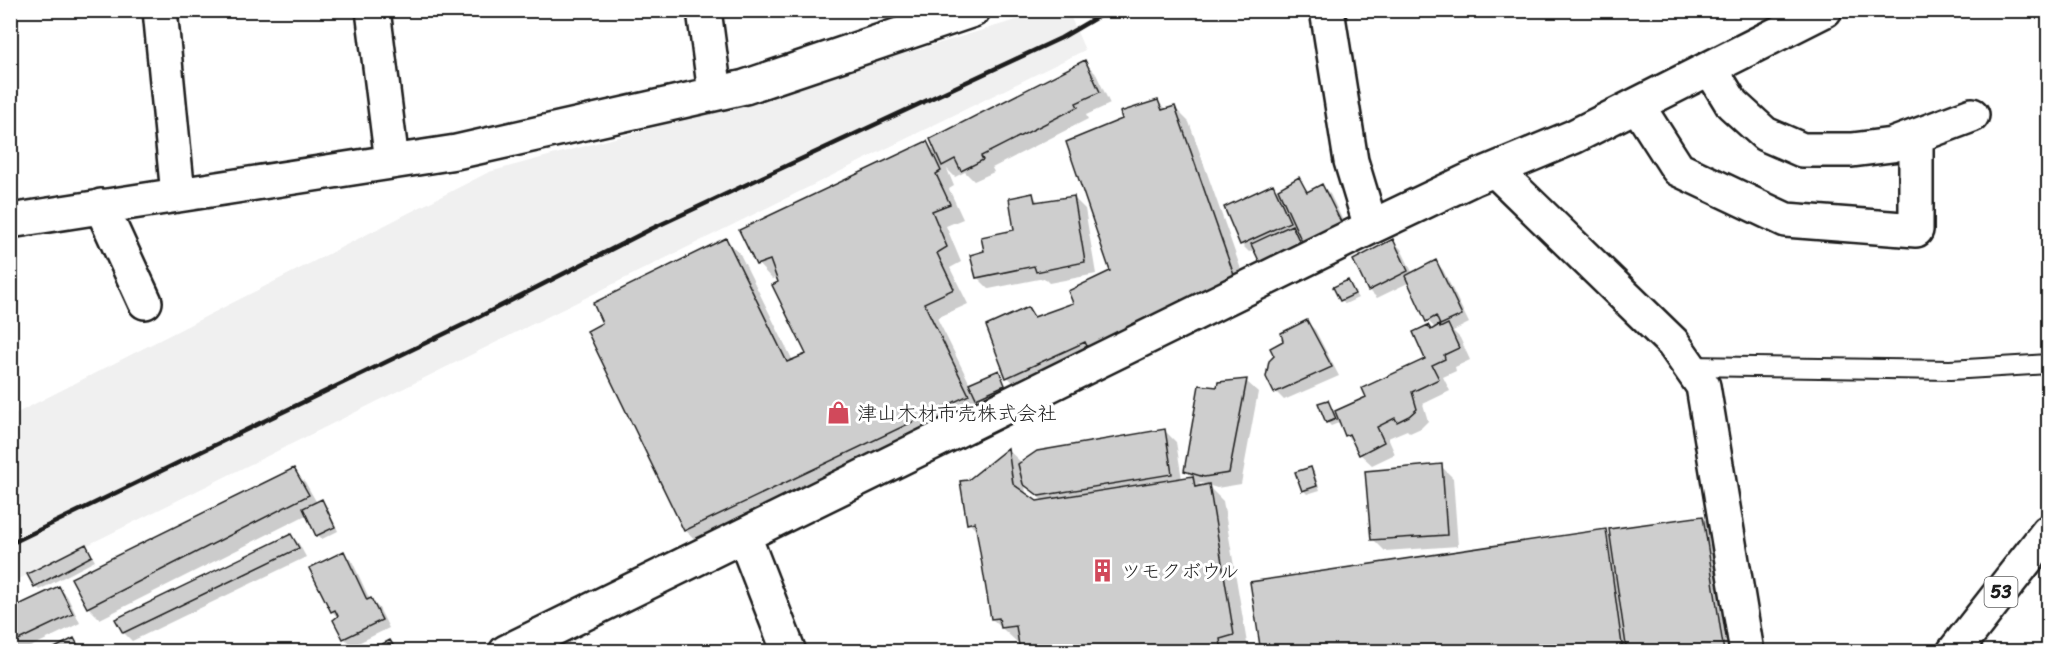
<svg xmlns="http://www.w3.org/2000/svg" width="2059" height="662" viewBox="0 0 2059 662" font-family="Sriracha,'Klee One',sans-serif">
	<style>
		.built { fill: #f0f0f0 }
		.shadow { fill: #0003; fill-rule: evenodd }
		.building { fill: #cecece; stroke: #1c1c1c; stroke-width: 1.5 }
		.lines { fill: none; stroke-linecap: round; stroke-linejoin: round }
		.lane-casing { stroke: #1c1c1c; stroke-width: 22 }
		.street-casing { stroke: #1c1c1c; stroke-width: 38 }
		.highway-casing { stroke: #1c1c1c; stroke-width: 38 }
		.lane { stroke: #fff; stroke-width: 18 }
		.street { stroke: #fff; stroke-width: 33 }
		.highway { stroke: #fff; stroke-width: 33 }
		.rail { stroke: #1c1c1c; stroke-width: 4.5 }
		.labels { text-anchor: middle; stroke-width: 6; stroke-linejoin: round; paint-order: stroke }
		.shield { fill: #fff; stroke: #606060; stroke-width: 1.5 }
		.shield-label { font-size: 18px; font-weight: bold; fill: #1c1c1c }
		.poi-label { font-size: 20px; fill: #1c1c1c; stroke: #fff; text-anchor: start }
	</style>
	<rect width="100%" height="100%" fill="#fff"/>
	<filter id="ink" filterUnits="userSpaceOnUse"><feTurbulence type="fractalNoise" baseFrequency=".0167" numOctaves="2"/><feDisplacementMap in="SourceGraphic" scale="12" xChannelSelector="R" yChannelSelector="G"/><feConvolveMatrix kernelMatrix="1 2 1 2 8 2 1 2 1" color-interpolation-filters="sRGB"/></filter>
	<g filter="url(#ink)">
		<!-- built -->
		<path class="built" d="M1046 11H1068L1085 50 11 583V416L489 172 719 110Z"/>
		<!-- shadow -->
		<path class="shadow" d="M1085 62 1096 74 1110 104 1086 115 1088 119 992 168 994 172 974 181 965 172 955 177 947 169 954 186 949 189 963 219 946 226 961 262 950 268 968 304 937 318 970 384 998 372 1008 389 700 544 685 530 726 239 740 254 793 361 808 355 778 277 772 279 758 264 926 142 938 154Z
			M1158 102 1166 110 1174 107 1189 122 1249 292 1022 392 1008 377 1028 309 1037 318 1075 304 1112 272 1124 120Z
			M1298 179 1309 192 1322 186 1330 194 1349 233 1301 235 1298 236 1304 249 1255 250 1249 252 1241 244 1273 186 1278 191Z
			M1032 195 1040 203 1073 197 1085 209 1096 274 1049 283 1044 278 989 289 977 277 986 253 1016 231Z
			M1393 241 1401 249 1413 274 1435 262 1443 270 1469 323 1453 331 1460 338 1470 360 1455 367 1456 371 1443 377 1450 391 1423 404 1428 421 1421 428 1410 433 1407 430 1388 438 1395 454 1372 465 1360 454 1355 444 1346 435 1341 422 1331 426 1328 423 1320 404 1327 401 1335 413 1368 398 1427 359 1432 331 1436 329 1428 321 1410 282 1377 298 1369 290Z
			M1347 282 1358 298 1345 304 1335 288Z
			M1307 322 1315 330 1339 376 1284 400 1276 392 1285 341Z
			M1246 381 1258 392 1241 484 1217 488 1198 482 1203 487 1208 486 1223 501 1248 649 1239 652H1022L1020 642H1017L992 619 978 532 969 523 968 481 1008 450 1022 463 1165 431 1176 442 1182 479 1193 477 1186 470 1218 389ZM1025 483 1037 496 1045 502 1037 503 1026 495Z
			M1441 466 1453 478 1458 546 1385 551 1373 539Z
			M1311 468 1314 472 1320 490 1307 494 1303 490Z
			M293 470 305 482 317 503 322 501 326 505 338 531 322 539 318 535 308 514 100 619 88 607Z
			M1703 517 1717 532 1735 652H1262L1605 531 1612 537Z
			M291 535 299 544 306 557 132 641 124 633 117 619Z
			M86 546 95 561 39 590 35 586Z
			M343 553 352 561 370 600 379 608 389 628 352 646 344 638 338 618 332 611Z
			M59 588 67 596 80 623 20 652H10V611Z
			M74 640 84 652H50Z"/>
		<!-- building -->
		<path class="building" d="M1085 60 1100 92 1076 103 1078 107 981 156 983 160 961 171 955 159 942 166 930 139Z
			M1158 100 1162 110 1175 106 1235 278 1088 348 1085 342 1006 378 986 326 1028 307 1034 317 1073 303 1068 291 1110 271 1066 142 1122 119 1120 112Z
			M927 141 941 171 936 174 950 204 932 211 947 247 937 253 954 289 924 303 969 395 684 531 587 331 602 323 593 303 726 238 787 362 806 354 772 285 778 282 770 260 756 265 739 230Z
			M1299 177 1307 192 1322 184 1342 224 1303 244 1278 189Z
			M1273 184 1290 222 1240 245 1224 207Z
			M1033 193 1035 202 1074 196 1085 262 1036 272 1034 266 976 278 970 255 984 251 981 237 1014 230 1009 198Z
			M1292 225 1301 245 1261 265 1251 244Z
			M1393 239 1408 271 1368 291 1353 260Z
			M1436 260 1462 315 1440 325 1436 316 1426 322 1405 276Z
			M1348 280 1355 294 1340 301 1333 287Z
			M1307 320 1332 367 1274 393 1266 377 1269 361 1274 356 1270 348 1283 341 1281 333Z
			M1448 324 1459 348 1444 355 1445 359 1432 365 1439 379 1412 392 1417 409 1409 416 1397 422 1395 418 1377 427 1384 442 1359 455 1349 434 1345 436 1335 411 1366 397 1362 388 1425 359 1413 332 1428 325 1431 330 1439 325 1440 328Z
			M999 370 1005 385 976 398 969 383Z
			M1247 379 1229 473 1204 477 1184 471 1199 385 1217 387 1218 382Z
			M1328 400 1336 419 1326 423 1318 403Z
			M1165 429 1172 474 1039 496 1023 484 1018 464 1037 451Z
			M1008 448 1013 484 1037 501 1193 476 1195 487 1209 484 1234 635 1220 639 1222 652H1020L1016 626 1001 628 999 618 991 619 975 522 967 524 960 481 968 480Z
			M1442 464 1447 535 1371 540 1365 471Z
			M1311 467 1317 486 1302 491 1295 472Z
			M294 468 309 495 87 608 71 578Z
			M322 499 335 527 316 536 303 508Z
			M1703 516 1724 652H1627L1609 529Z
			M1606 529 1623 652H1261L1250 582Z
			M291 534 299 548 123 633 115 619Z
			M86 544 92 556 34 587 27 574Z
			M344 551 367 600 371 598 382 620 343 639 333 620 338 616 335 610 331 612 309 568Z
			M59 586 73 614 10 644V609Z
			M74 638 81 651 47 652Z
			M390 640 397 652H367Z"/>
		<g class="lines">
			<defs>
				<path id="lane" d="M1689 366 1950 370 2048 364"/>
				<path id="street" d="M160 10 178 195
					M373 10 392 162
					M704 10 715 93
					M1327 10 1351 161 1371 227
					M1710 68 1732 104 1765 134 1802 150H1852L1892 145 1972 115
					M1637 105 1678 169 1786 220 1916 230V137
					M1495 170 1673 343 1703 386 1747 652
					M101 206 145 302
					M10 221 456 152 745 87 973 10
					M744 536 789 652
					M506 652 1371 227 1472 179 1573 137 1825 10"/>
				<path id="highway" d="M1954 652 2048 532"/>
			</defs>
			<!-- lane casing -->
			<use href="#lane" class="lane-casing"/>
			<!-- street casing -->
			<use href="#street" class="street-casing"/>
			<!-- highway casing -->
			<use href="#highway" class="highway-casing"/>
			<!-- lane -->
			<use href="#lane" class="lane"/>
			<!-- street -->
			<use href="#street" class="street"/>
			<!-- highway -->
			<use href="#highway" class="highway"/>
			<!-- rail -->
			<path class="rail" d="M10 544 469 322 651 229 1061 38 1109 10"/>
		</g>
	</g>
	<!-- icons -->
	<defs>
		<symbol id="shop-bare" viewBox="-9 -9 18 18"><path d="M-5-2.5h2.3a2.7 3.5 0 0 1 5.4 0H5L5.5 6h-11ZM-1.5-2.5h3a1.5 2.3 0 0 0-3 0Z" fill="#d1495b" stroke="#fff" stroke-width="2.5" paint-order="stroke"/></symbol>
		<symbol id="building-bare" viewBox="-9 -9 18 18"><path d="M-4-6H4V6H1V3H-1V6H-4ZM-2.5-4.3h1.7v1.8h-1.7ZM.8-4.3h1.7v1.8H.8ZM-2.5-1h1.7V.8h-1.7ZM.8-1h1.7V.8H.8Z" fill="#d1495b" stroke="#fff" stroke-width="2.5" paint-order="stroke"/></symbol>
	</defs>
	<g fill-rule="evenodd">
		<use href="#shop-bare" x="822" y="396" width="33" height="33"/>
		<use href="#building-bare" x="1086" y="554" width="33" height="33"/>
	</g>
	<g class="labels">
		<!-- shield labels -->
		<rect class="shield" x="1984.5" y="577" width="33" height="30" rx="4.5"/>
		<g class="shield-label">
			<text x="2001" y="598">53</text>
		</g>
		<!-- poi labels -->
		<g class="poi-label">
			<text x="857" y="420">津山木材市売株式会社</text>
			<text x="1121" y="578">ツモクボウル</text>
		</g>
	</g>
	<!-- margin -->
	<rect width="2059" height="662" fill="none" stroke="#fff" stroke-width="36"/>
	<rect x="18" y="18" width="2023" height="626" fill="none" stroke="#1c1c1c" stroke-width="2" filter="url(#ink)"/>
</svg>
